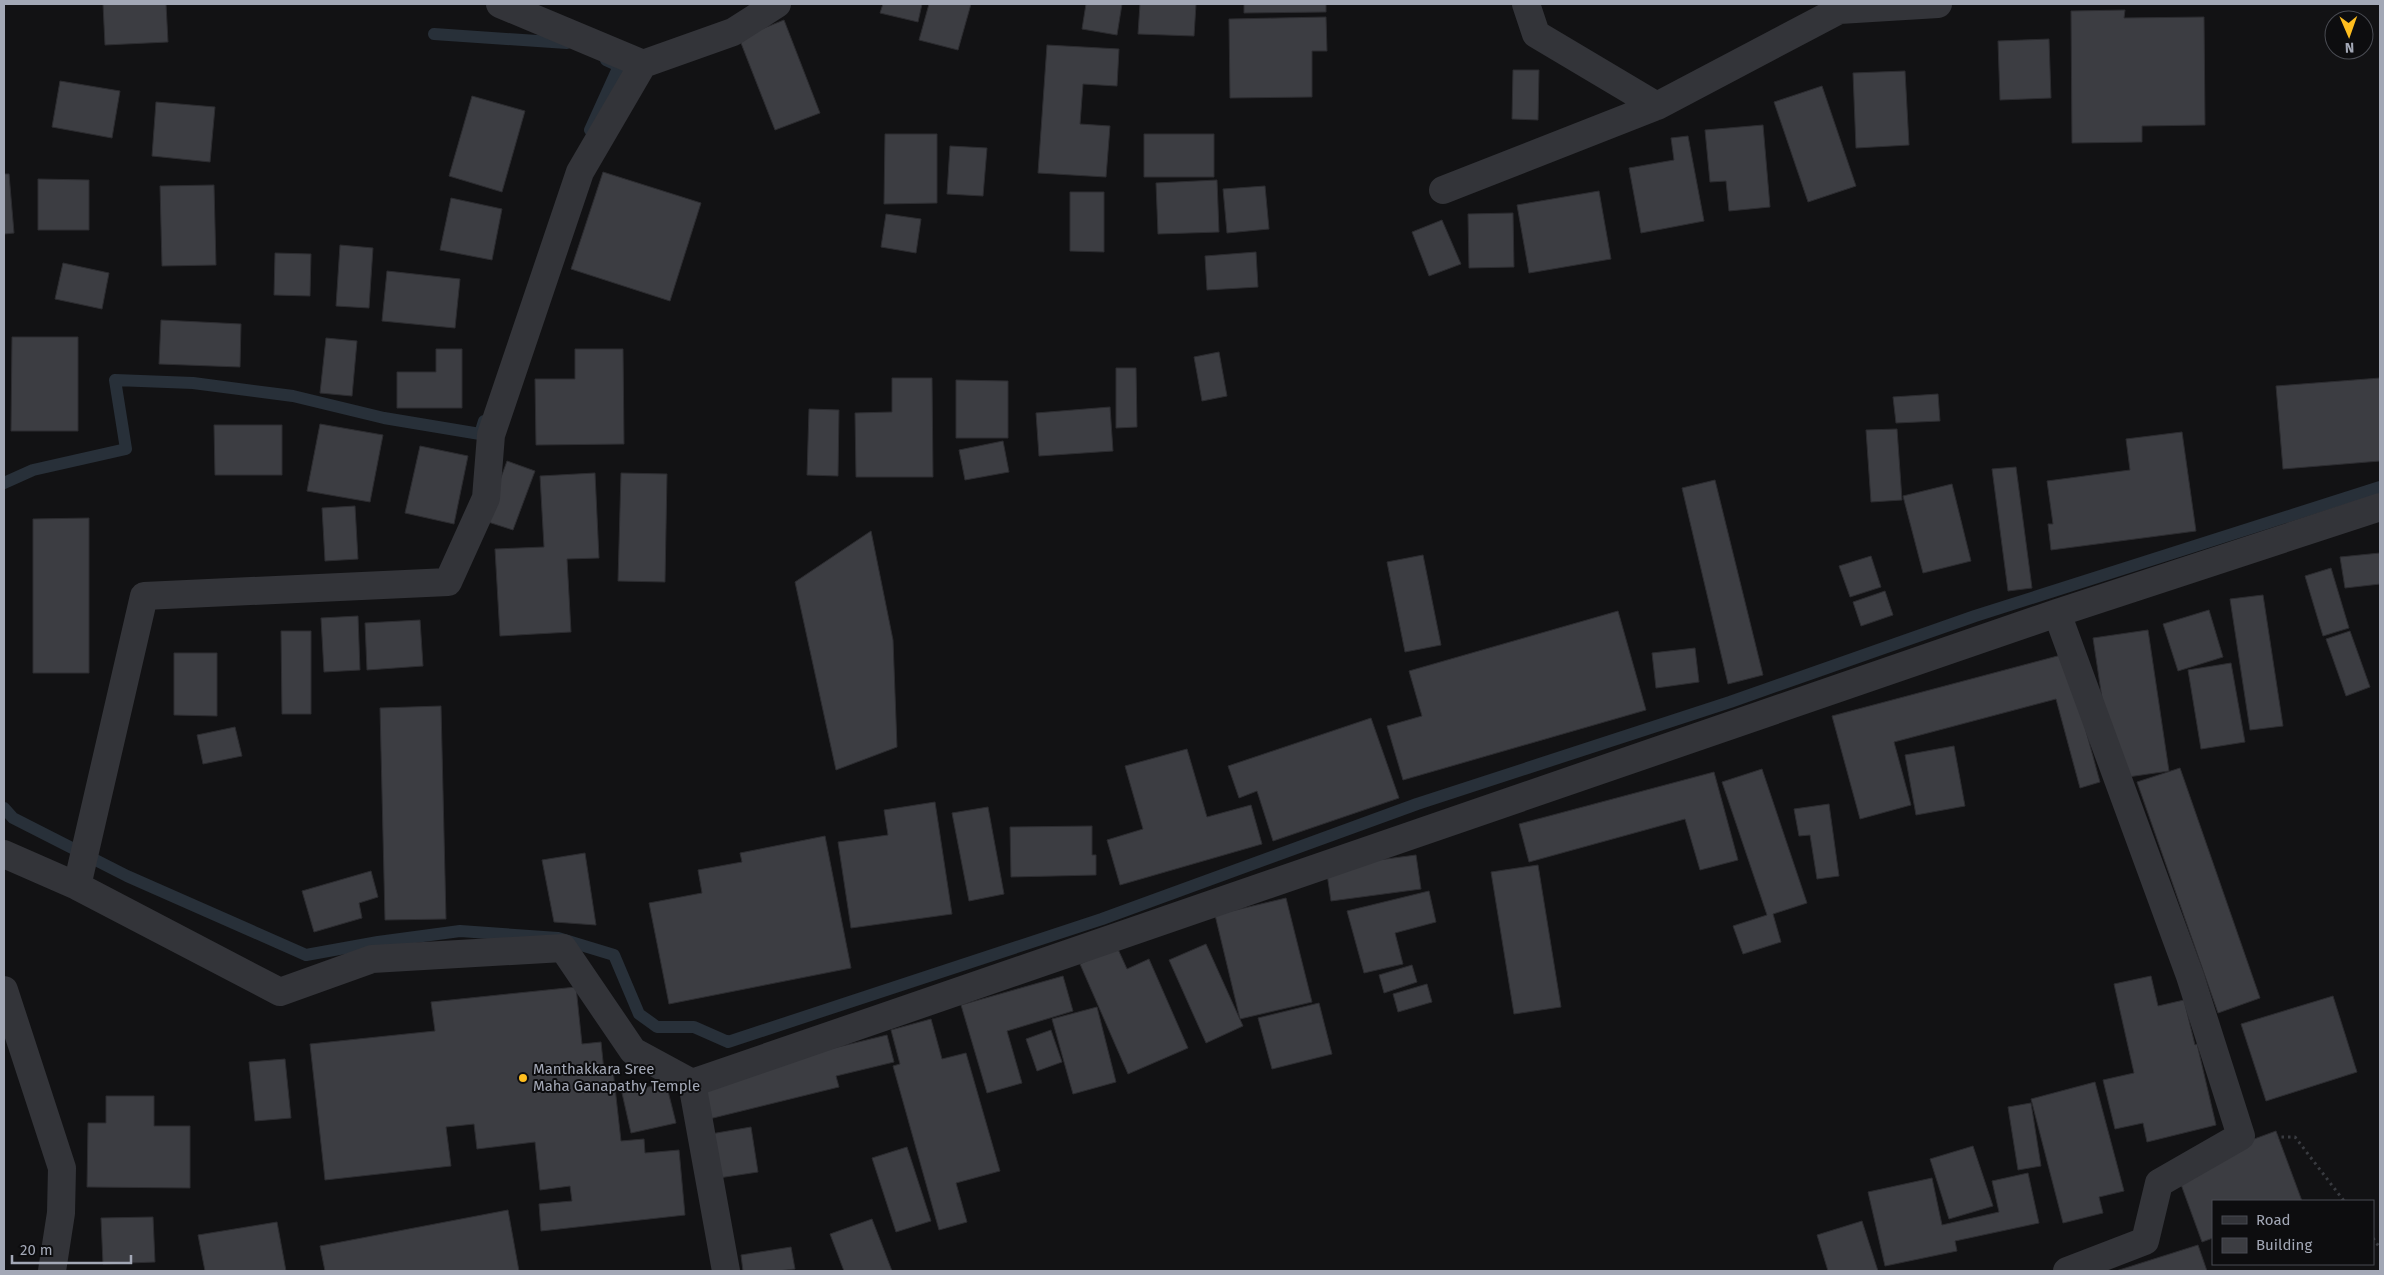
<svg xmlns="http://www.w3.org/2000/svg" width="2384" height="1275" viewBox="0 0 2384 1275" font-family="'Fira Sans',sans-serif">
	<style>
		.lines { fill: none; stroke-linecap: round; stroke-linejoin: round }
		.stream { stroke: #283039; stroke-width: 12 }
		.building { fill: #3c3d42; stroke: #2c2c30 }
		.path { stroke: #393b40; stroke-width: 3; stroke-dasharray: 2.5 4; stroke-linecap: butt }
		.minor { stroke: #333439; stroke-width: 28 }
		.poi-dot { fill: #ffbe1f; stroke: #0d0d0f; stroke-width: 2 }
		.labels { text-anchor: middle; stroke-width: 4; stroke-linejoin: round; paint-order: stroke }
		.poi-label { font-size: 15px; fill: #a3a8b6; stroke: #0d0d0f; text-anchor: start }
	</style>
	<rect width="100%" height="100%" fill="#121214"/>
	<g class="lines">
		<!-- stream -->
		<path class="stream" d="M434 34 567 43
			M590 130 619 66 606 60
			M4 483 33 470 126 449 115 380 193 383 293 396 384 418 480 434 484 421
			M4 808 13 818 127 876 306 955 378 942 460 931 558 938 614 955 639 1014 657 1027H694L728 1042 1102 919 1417 804 1730 702 1975 616 2380 487"/>
	</g>
	<!-- building -->
	<path class="building" d="M103 4H166L168 42 105 45Z
		M883 4H922L918 22 880 13Z
		M929 4H971L958 50 919 40Z
		M1086 4H1122L1117 35 1082 29Z
		M1140 4H1196L1194 36 1138 34Z
		M1244 4H1326V12L1244 13Z
		M2125 10 2124 18 2204 17 2205 125 2142 126V142L2072 143 2071 11Z
		M1326 17 1327 51H1312V97L1230 98 1229 19Z
		M784 20 820 113 775 130 739 38Z
		M2049 39 2051 98 2000 100 1998 41Z
		M1047 45 1119 49 1117 86 1083 84 1080 124 1110 126 1106 177 1038 173Z
		M1513 70H1539L1538 120 1512 119Z
		M1905 71 1909 145 1856 148 1853 73Z
		M60 81 120 91 112 138 52 127Z
		M1822 86 1856 186 1808 202 1774 102Z
		M472 96 525 111 502 192 449 176Z
		M156 102 215 107 210 162 152 156Z
		M1763 125 1770 207 1729 211 1726 181 1710 182 1705 130Z
		M885 134H937V203L884 204Z
		M1144 134H1214V177H1144Z
		M1688 136 1704 221 1641 233 1629 168 1674 160 1671 138Z
		M950 146 987 148 983 196 947 194Z
		M603 172 701 203 670 301 571 269Z
		M4 174H9L14 233 4 234Z
		M38 179 89 180V230H38Z
		M1217 180 1219 232 1158 234 1156 183Z
		M214 185 216 265 162 266 160 186Z
		M1265 186 1269 229 1227 233 1223 189Z
		M1599 191 1611 259 1529 273 1517 205Z
		M1070 192H1104V252L1070 251Z
		M451 198 502 209 492 260 440 250Z
		M1513 213 1514 267 1469 268 1468 214Z
		M886 214 921 219 916 253 881 247Z
		M1442 220 1461 264 1429 276 1412 232Z
		M340 245 373 248 369 308 336 306Z
		M1256 252 1258 287 1207 290 1205 256Z
		M275 253 311 254 310 296 274 295Z
		M63 263 109 273 102 309 55 299Z
		M387 271 460 279 455 328 382 321Z
		M161 320 241 324 240 367 159 364Z
		M12 337H78V431H11Z
		M326 338 357 341 352 396 320 393Z
		M436 349H462V408H397V372H436Z
		M575 349H623L624 444 536 445 535 379H575Z
		M1219 352 1227 396 1202 401 1194 357Z
		M1116 368H1136L1137 427 1116 428Z
		M892 378H932L933 477H856L855 413 892 412Z
		M2380 378V461L2283 469 2276 386Z
		M956 380 1008 381V438H956Z
		M1938 394 1940 421 1896 423 1893 397Z
		M1110 407 1113 451 1039 456 1036 413Z
		M809 409 839 410 838 476 807 475Z
		M320 424 383 435 370 502 307 491Z
		M214 425H282V475H215Z
		M1897 429 1902 500 1871 502 1866 430Z
		M2182 432 2196 531 2051 550 2048 524H2053L2047 481 2130 470 2126 439Z
		M1003 441 1009 472 965 480 959 450Z
		M420 446 468 456 454 524 405 513Z
		M507 461 535 471 513 530 485 521Z
		M2016 467 2032 588 2008 591 1992 469Z
		M595 473 599 558 567 559 571 632 500 636 495 549 544 547 540 476Z
		M621 473 667 474 665 582 618 581Z
		M1715 480 1763 675 1728 684 1682 488Z
		M1952 484 1971 561 1923 573 1903 496Z
		M355 506 358 559 325 561 322 508Z
		M89 518V673H33V519Z
		M871 531 893 640 897 747 836 770 795 582Z
		M2380 553V584L2345 588 2340 557Z
		M1423 555 1441 645 1405 652 1387 562Z
		M1871 556 1881 587 1850 597 1839 566Z
		M2331 568 2349 628 2323 636 2305 576Z
		M1885 591 1893 615 1861 626 1853 602Z
		M2263 595 2283 726 2250 730 2230 599Z
		M2209 610 2223 657 2178 671 2163 624Z
		M1618 611 1646 710 1403 780 1387 726 1422 716 1409 671Z
		M358 616 360 670 324 672 321 618Z
		M420 620 423 666 367 670 365 623Z
		M2148 630 2169 771 2114 779 2093 638Z
		M281 631H311V714H282Z
		M2350 631 2370 687 2346 696 2326 639Z
		M1695 648 1699 682 1656 688 1652 653Z
		M174 653H217V716L174 715Z
		M2065 654 2100 782 2080 788 2056 699 1894 742 1911 805 1860 819 1832 716Z
		M2231 663 2245 742 2201 749 2188 670Z
		M441 706 446 919 385 920 380 708Z
		M1371 718 1399 798 1273 841 1257 791 1239 798 1228 766Z
		M235 727 242 756 203 764 197 735Z
		M1954 746 1965 806 1916 815 1905 755Z
		M1187 749 1207 817 1251 805 1262 844 1120 885 1107 840 1143 829 1125 766Z
		M2180 768 2260 998 2218 1013 2137 782Z
		M1762 769 1807 903 1773 914 1781 942 1743 954 1733 926 1767 915 1722 782Z
		M1714 772 1738 860 1700 870 1685 819 1529 862 1519 824Z
		M935 802 952 914 851 928 838 842 888 835 884 810Z
		M1829 804 1839 876 1817 879 1810 835 1799 836 1794 809Z
		M988 807 1004 894 969 901 952 813Z
		M1092 826V855H1096V875L1011 877 1010 827Z
		M825 836 851 968 669 1004 649 903 702 893 698 870 742 862 740 853Z
		M585 853 596 925 554 922 542 860Z
		M1416 855 1421 889 1331 901 1326 867Z
		M1538 865 1561 1007 1514 1014 1491 872Z
		M371 871 378 897 359 903 362 918 314 932 302 891Z
		M1429 891 1436 922 1395 933 1403 964 1364 973 1347 911Z
		M1286 898 1312 1002 1240 1019 1215 915Z
		M1206 944 1243 1026 1206 1043 1169 960Z
		M1117 947 1127 969 1149 959 1188 1048 1128 1074 1080 964Z
		M1412 965 1417 982 1384 993 1379 975Z
		M1063 976 1073 1011 1007 1031 1022 1083 987 1093 961 1005Z
		M2151 976 2158 1006 2184 1000 2195 1045 2197 1044 2216 1125 2147 1142 2143 1123 2115 1129 2103 1080 2134 1073 2114 984Z
		M1427 984 1432 1002 1398 1012 1393 994Z
		M576 987 582 1044 601 1042 604 1071 613 1070 621 1141 644 1139 645 1153 679 1150 685 1215 541 1231 539 1204 572 1201 570 1186 540 1190 535 1142 477 1149 474 1124 446 1127 451 1166 325 1180 310 1044 435 1031 431 1002Z
		M2333 996 2357 1072 2266 1101 2241 1024Z
		M1319 1003 1332 1054 1272 1069 1258 1018Z
		M1097 1007 1116 1082 1073 1094 1052 1019Z
		M931 1019 942 1059 966 1053 1000 1171 956 1183 967 1222 939 1230 893 1066 900 1064 891 1030Z
		M1051 1030 1062 1062 1037 1071 1026 1039Z
		M887 1035 894 1062 836 1076 839 1087 705 1120 695 1082Z
		M285 1059 291 1118 255 1121 249 1062Z
		M2095 1082 2124 1191 2099 1197 2103 1213 2063 1223 2031 1099Z
		M666 1083 676 1123 631 1133 622 1093Z
		M106 1096H154V1126H190V1188L87 1187 88 1123H106Z
		M2031 1103 2041 1166 2018 1170 2008 1107Z
		M751 1127 758 1172 712 1179 705 1135Z
		M2276 1131 2302 1201H2213V1238L2202 1242 2175 1168Z
		M1973 1146 1993 1206 1949 1219 1930 1159Z
		M907 1147 931 1221 896 1232 872 1158Z
		M2028 1173 2039 1223 1955 1241 1957 1251 1885 1266 1868 1192 1932 1178 1942 1225 1999 1212 1992 1181Z
		M508 1210 519 1271H325L320 1246Z
		M153 1217 155 1262 103 1264 101 1218Z
		M872 1219 892 1271H844L830 1234Z
		M1862 1221 1878 1271H1828L1817 1235Z
		M277 1222 286 1271H205L198 1235Z
		M2198 1245 2207 1271H2116Z
		M791 1247 795 1269 778 1271H743L741 1255Z"/>
	<g class="lines">
		<!-- path -->
		<path class="path" d="M2275 1137H2295L2344 1201
			M2373 1238 2380 1248"/>
		<!-- minor -->
		<path class="minor" d="M500 4 643 64
			M1526 4 1536 34 1657 106 1839 10 1938 4
			M1443 190 1657 106
			M2057 613 2190 976 2241 1136 2159 1183 2145 1241 2067 1271
			M4 854 77 886 280 992 372 959 563 948 633 1051 692 1083 2057 613 2380 507
			M77 886 144 596 448 582 486 498 491 435 580 172 643 64 733 32 777 4
			M4 990 62 1168 61 1213 52 1271
			M692 1083 726 1271"/>
	</g>
	<!-- markers -->
	<circle class="poi-dot" cx="523" cy="1078" r="5"/>
	<g class="labels">
		<!-- poi labels -->
		<g class="poi-label">
			<text x="533" y="1074">Manthakkara Sree<tspan x="533" dy="17">Maha Ganapathy Temple</tspan></text>
		</g>
	</g>
	<!-- border -->
	<rect width="2384" height="1275" fill="none" stroke="#a3a8b6" stroke-width="10"/>
	<!-- legend -->
	<rect x="2212" y="1200" width="162" height="65" fill="#0d0d0f" stroke="#494b52"/>
	<rect x="2222" y="1216" width="25" height="8" fill="#333439" stroke="#494b52"/>
	<text x="2256" y="1225" font-size="15" fill="#a3a8b6">Road</text>
	<rect x="2222" y="1238" width="25" height="15" fill="#3c3d42" stroke="#494b52"/>
	<text x="2256" y="1250" font-size="15" fill="#a3a8b6">Building</text>
	<!-- north arrow -->
	<g transform="translate(2349 35) rotate(178)"><circle r="24" fill="#0d0d0f" stroke="#494b52"/>
	<path d="M0-4L9 19L0 12L-9 19Z" fill="#ffbe1f"/>
	<text y="-8" font-size="14" font-weight="bold" text-anchor="middle" fill="#a3a8b6">N</text>
	</g>
	<!-- scale -->
	<path d="M12 1255v8h119v-8" fill="none" stroke="#a3a8b6" stroke-width="2.5"/>
	<text x="20" y="1255" font-size="15" fill="#a3a8b6" stroke="#0d0d0f" stroke-width="4" paint-order="stroke">20 m</text>
</svg>
